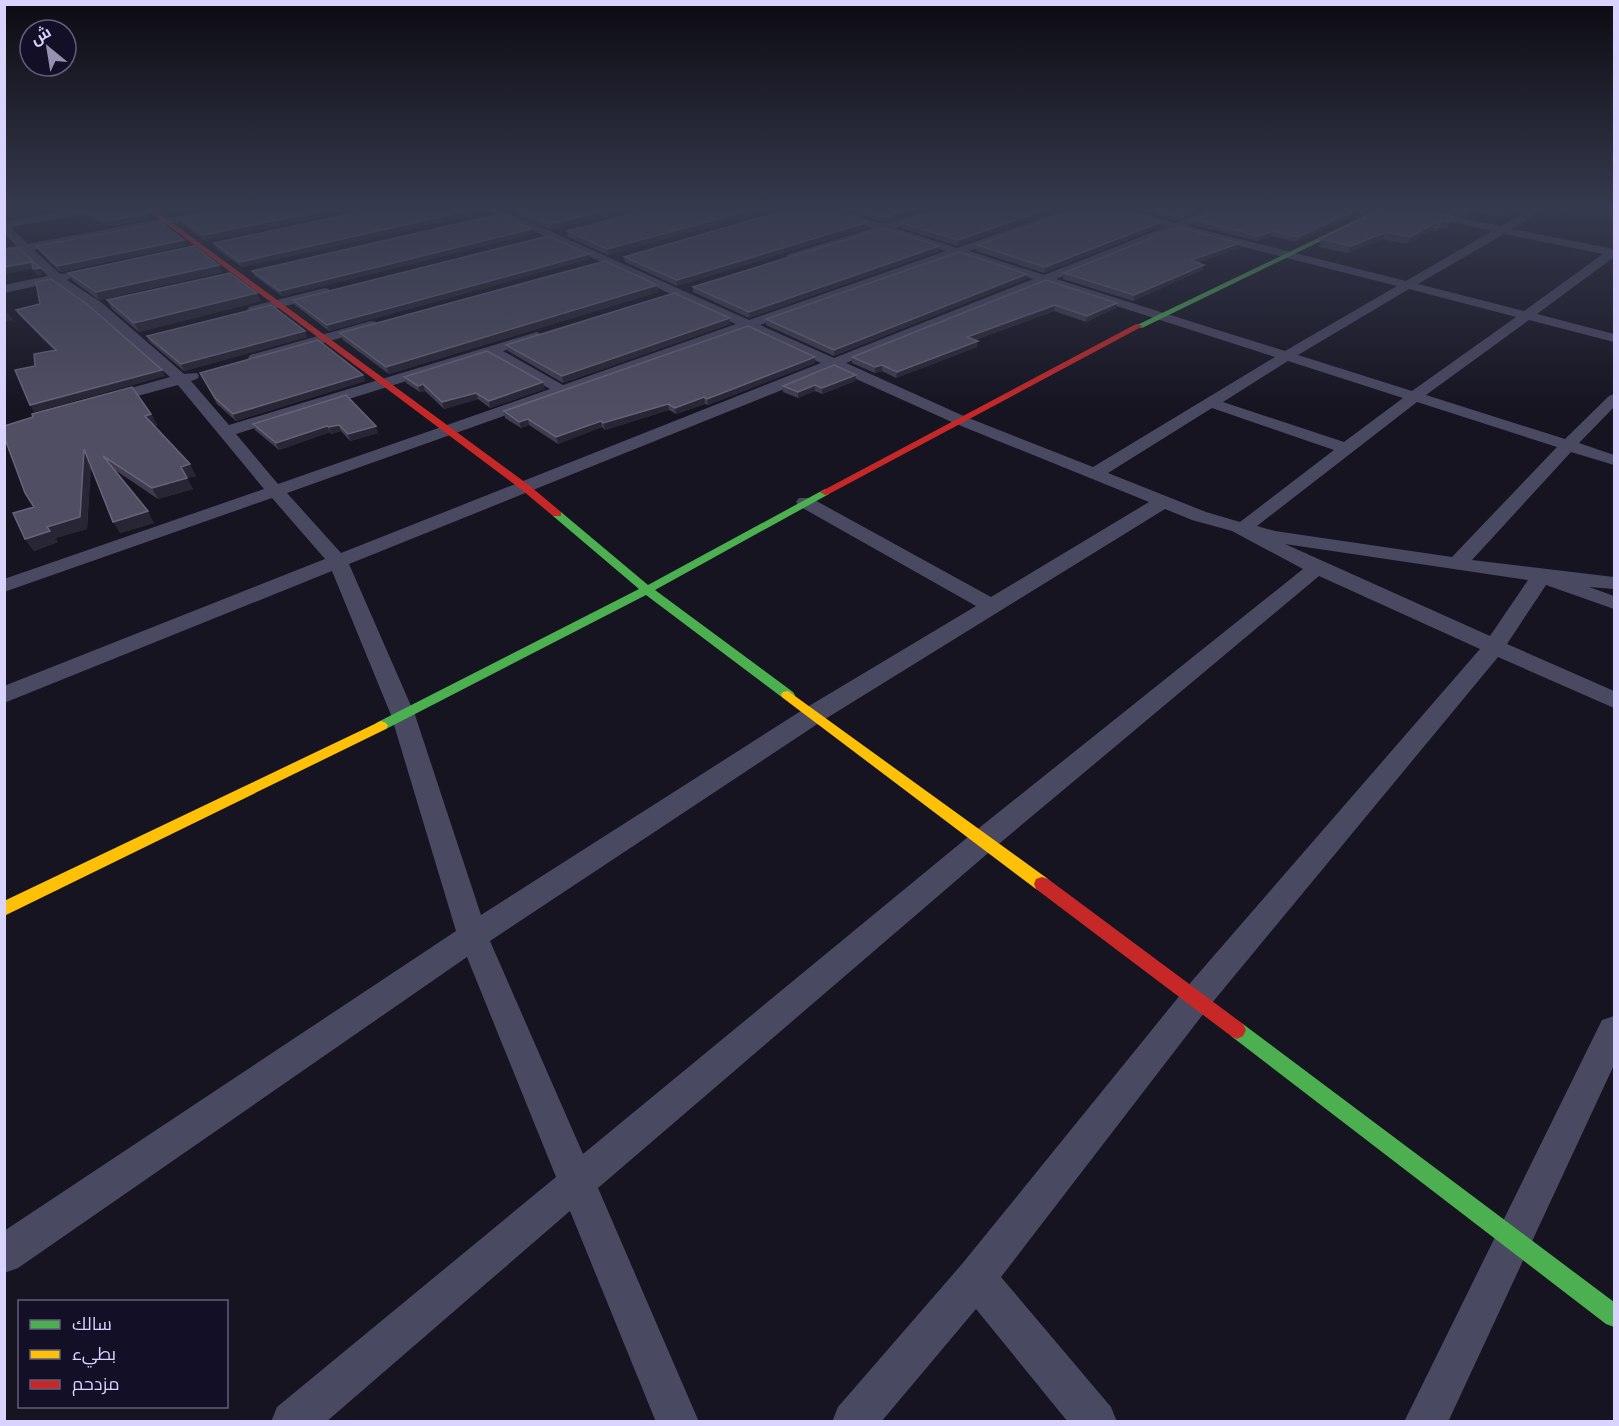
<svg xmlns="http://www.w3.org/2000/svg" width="1619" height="1426" viewBox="0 0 1619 1426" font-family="Arial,Cairo,sans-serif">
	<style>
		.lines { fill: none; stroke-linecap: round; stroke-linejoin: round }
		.street { fill: #4a4962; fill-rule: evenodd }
		.fast { fill: #4caf50; fill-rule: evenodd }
		.slow { fill: #ffc107; fill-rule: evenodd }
		.jam { fill: #c62828; fill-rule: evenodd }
		.wall { fill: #403d50 }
		.shaded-wall { fill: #282635 }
		.building { fill: #504e63; stroke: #66637b; stroke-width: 1.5 }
	</style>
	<rect width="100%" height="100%" fill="#161421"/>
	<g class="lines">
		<!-- street -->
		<path class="street" d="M82 208H106L101 211 10 227 28 244 219 208H242L237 211 34 250 60 274 71 273 73 276 67 280 102 303 184 374 197 373 199 376 197 379 191 381 229 425 537 332 544 336 542 339 503 351 563 385 736 324 484 208H498L749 320 946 251 884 231 795 259H787V255L873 228 816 208H832L884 224 936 208H952L895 228 957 248 1071 208H1086L969 251 1044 275 1166 227 1108 208H1125L1176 223 1212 208H1227L1187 226 1406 281 1492 231 1391 208H1412L1501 226 1532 208H1545L1512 229 1614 249V257L1537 314 1614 334V342L1529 320 1426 395 1565 439 1609 396 1614 394V407L1579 443 1614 455V465L1571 452 1472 560 1614 577V589L1589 587 1614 596V609L1546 585 1507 644 1614 691V708L1498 657 1207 1009 1001 1277 1111 1407 1117 1422H1068L976 1309 881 1422H832L838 1407 962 1264 1185 989 1480 649 1319 576 994 848 598 1188 699 1422H656L570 1211 326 1422H271L277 1407 556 1177 467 957 18 1268 4 1273V1231L456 931 391 715 332 571 4 703V686L325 559 272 498 4 592V579L264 489 178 385 104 405 99 403 96 400 99 397 170 377 92 309 55 282 4 293V285L48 276 23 252 4 255V248L17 246 4 234V222ZM1177 230 1397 286 1285 351 1056 279ZM1504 234 1603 254 1524 311 1418 284ZM958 255 1033 279 834 358 760 325ZM1045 283 1275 357 1093 467 966 417 846 363ZM1409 289 1516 317 1412 391 1298 355ZM748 329 821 363 341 553 287 493ZM490 355 550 389 278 484 236 434ZM1288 361 1403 398 1344 442 1223 402ZM834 369 954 423 1149 502 991 597 811 498H799L796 502 799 506 976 606 804 709 481 915 415 715 349 564ZM1417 402 1557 447 1452 557 1275 531 1257 526ZM1212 408 1334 450 1240 522 1206 512 1108 473ZM1165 509 1192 520 1232 531 1303 569 974 832 583 1154 490 941 822 721ZM1285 544 1528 580 1490 636Z
			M325 288 329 289 331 292 329 295 254 314 247 310 249 307Z
			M371 321 376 322 378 325 376 328 255 362 248 358 250 355Z
			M1614 1016V1065L1448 1422H1404L1602 1020Z"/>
		<!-- fast -->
		<path class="fast" d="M1381 208H1389L1142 328 1135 326Z
			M825 489 829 490V494L655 590 793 692 795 695 793 698H783L646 595 386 729H376L374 726 376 723 639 589 553 516V512H561L648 585Z
			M1237 1021 1243 1024 1614 1302V1327L1606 1324 1231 1036 1228 1030 1231 1024Z"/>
		<!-- slow -->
		<path class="slow" d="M788 691 1048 879 1050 884 1048 889 1042 891 1036 889 783 698 781 695 783 692Z
			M381 721 386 723 388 726 386 729 4 916V901Z"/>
		<!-- jam -->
		<path class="jam" d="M145 208H152L530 486 561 512V516H553L522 490Z
			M1136 324 1143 326 829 494 825 495 820 492Z
			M1042 877 1048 879 1243 1024 1246 1030 1243 1036 1237 1039 1231 1036 1036 889 1034 884 1036 879Z"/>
	</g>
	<!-- wall -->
	<path class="wall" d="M161 208H206L170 215Z
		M235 208H360L206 241 182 224 180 219Z
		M515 208H637L551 230 516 214Z
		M654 208H778L608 255 568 237 567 231Z
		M840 208H928L883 222Z
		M944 208H1064L957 246 901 228V223Z
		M1134 208H1206L1176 221Z
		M1222 208H1369L1296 242 1271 236 1257 241 1194 225 1195 220Z
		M1386 208 1450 222 1447 229 1438 228 1437 231H1432L1407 244 1383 239 1348 253 1319 247 1321 239Z
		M1424 208H1528L1522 211 1509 208 1497 216 1476 212 1465 216Z
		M1553 208H1575L1564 212Z
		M81 211 149 213 151 219 110 226 84 216Z
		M486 212 242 267 217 249 214 243Z
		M1161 222 1159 227 1044 273 976 251 977 245Z
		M865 223V228L677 286 625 262 624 257Z
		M532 234 282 296 255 276 252 271Z
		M186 245 60 272 39 251 36 246Z
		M939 246V251L749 318 693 292V287Z
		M1238 248 1197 263 1202 270 1133 301 1063 279 1064 273Z
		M589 254V259L329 331 295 305 293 300Z
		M222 272 99 300 72 280 68 273Z
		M1027 274 1026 279 834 356 766 325V319Z
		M1046 280 1116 308 1086 322 1054 311 975 340 977 347 896 378 882 371 875 373 852 363V357Z
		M657 285 658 292 389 374 343 340 340 333Z
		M107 300 261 301 139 332 112 309Z
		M16 310 165 376 34 412 35 366 54 350 19 315Z
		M730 324 563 383 508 351 506 345Z
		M147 336 307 337 184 371 150 342Z
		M815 363 708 405 705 404 676 414 669 410 605 430 602 427 558 444 529 425 521 428 505 418 504 411Z
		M200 373 365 381 236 421 217 404Z
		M404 377 545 389 490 408 478 399 444 409 425 391 420 392 406 383Z
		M855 381 822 394 815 391 798 398 783 392V386Z
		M346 395 378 433 350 441 341 431 331 434 330 432 279 450 255 430 253 424Z
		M151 414 157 425 154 426 196 476 187 478 193 489 158 499 115 470 154 523 120 533 91 465 87 529 55 538 58 542 34 551 25 539 34 507Z"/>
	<!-- shaded-wall -->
	<path class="shaded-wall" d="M177 208H206L170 215 168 210Z
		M335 208H360L206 241 204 235Z
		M480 208H485L486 212 242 267 240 262Z
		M616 208H637L551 230 550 224Z
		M759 208H778L608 255 607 249Z
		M911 208H928L883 222V217Z
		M1050 208H1064L957 246 958 240Z
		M1195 208H1206L1176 221 1177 216Z
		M1360 208H1369L1296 242 1298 237Z
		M1475 208H1478L1476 212 1465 216 1467 211Z
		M1503 208H1509L1497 216 1499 211Z
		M1566 208H1575L1564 212Z
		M149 213 151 219 110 226 108 221Z
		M1161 222 1159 227 1044 273 1045 267Z
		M865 223V228L677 286V280Z
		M1435 223 1432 231 1407 244 1410 237Z
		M531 229 532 234 282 296 280 291Z
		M1273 231 1271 236 1257 241 1259 236Z
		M1386 232 1383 239 1348 253 1351 246Z
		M184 240 186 245 60 272 57 266Z
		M1240 243 1238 248 1189 265 1191 260Z
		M939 246V251L749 318V312Z
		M589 254V259L329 331 327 325Z
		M32 262 36 268 4 274V267Z
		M219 265 222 272 99 300 96 292Z
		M1204 265 1202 270 1133 301 1134 295Z
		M40 268 43 275 37 276 33 269Z
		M1027 274 1026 279 834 356V350Z
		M657 285 658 292 389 374 386 367Z
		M257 293 261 301 139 332 134 323Z
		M1117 303 1116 308 1086 322 1087 316Z
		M1055 305 1054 311 966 343 967 337Z
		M8 313 13 320 4 322V314Z
		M730 318V324L563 383 562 376Z
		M305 331 307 337 184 371 181 364Z
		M978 341 977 347 896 378 897 372Z
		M815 357V363L708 405 707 399Z
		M882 365V371L875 373V367Z
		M162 370 165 376 34 412 30 405Z
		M363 375 365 381 236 421 233 414Z
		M856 375 855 381 822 394V388Z
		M543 382 545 389 490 408 489 401Z
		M423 384 425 391 420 392 418 386Z
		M815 385V391L798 398V392Z
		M476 393 478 399 444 409 442 402Z
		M704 397 705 404 676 414 675 408Z
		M668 404 669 410 605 430 603 423Z
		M151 414 157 425 151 427 145 416Z
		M528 419 529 425 521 428 519 422Z
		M601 421 602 427 558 444 556 437Z
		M339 425 341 431 331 434 329 427Z
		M327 426 330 432 279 450 276 443Z
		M376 426 378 433 350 441 348 434Z
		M84 449 91 460 87 529 55 538 47 527Z
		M190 464 196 476 187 478 193 489 158 499 152 488 181 467Z
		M148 511 154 523 120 533 113 522Z
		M50 531 58 542 34 551 25 539Z"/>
	<!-- building -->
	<path class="building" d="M98 208H142L149 213 108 221 81 211Z
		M235 208H335L204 235 180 219Z
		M378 208H480L240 262 214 243Z
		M515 208H616L550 224 515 209Z
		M654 208H759L607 249 567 231Z
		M794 208H824L865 223 677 280 624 257Z
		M856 208H911L883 217Z
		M944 208H1050L958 240 901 223Z
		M1079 208H1118L1161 222 1045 267 977 245Z
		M1152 208H1195L1177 216Z
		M1222 208H1360L1298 237 1273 231 1259 236 1195 220Z
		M1386 208H1415L1452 216 1450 222 1441 221 1440 224 1435 223 1410 237 1386 232 1351 246 1321 239Z
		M1451 208H1475L1467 211Z
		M1486 208H1503L1499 211Z
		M500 214 531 229 280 291 252 271Z
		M161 223 184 240 57 266 36 246Z
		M1178 227 1240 243 1191 260 1204 265 1134 295 1064 273Z
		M883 228 939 246 749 312 693 287Z
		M548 236 589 254 327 325 293 300Z
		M194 246 219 265 96 292 68 273Z
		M19 248 40 268 33 269 32 262 4 267V249Z
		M959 252 1027 274 834 350 766 319Z
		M605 261 657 285 386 367 340 333Z
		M230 273 257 293 134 323 107 300Z
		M51 279 88 305 162 370 30 405 15 370 35 366 34 354 56 350 16 310 40 304 36 282Z
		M1046 280 1117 303 1087 316 1055 305 967 337 978 341 897 372 882 365 875 367 852 357Z
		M674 293 730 318 562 376 506 345Z
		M271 305 305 331 181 364 147 336Z
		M748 326 815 357 707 399 704 397 675 408 668 404 603 423 601 421 556 437 528 419 519 422 504 411Z
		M318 340 363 375 233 414 215 398 200 373Z
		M487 351 543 382 489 401 476 393 442 402 423 384 418 386 404 377Z
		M834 365 856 375 822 388 815 385 798 392 783 386Z
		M132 387 151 414 145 416 190 464 181 467 187 478 152 488 103 456 148 511 113 522 84 449 80 517 47 527 50 531 25 539 13 513 34 507 25 493 4 436V426L33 417 32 414Z
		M346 395 376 426 348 434 339 425 329 427 327 426 276 443 253 424Z"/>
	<!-- sky -->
	<linearGradient id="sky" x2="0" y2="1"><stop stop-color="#0c0b12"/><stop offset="0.51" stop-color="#363a4e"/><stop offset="1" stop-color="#363a4e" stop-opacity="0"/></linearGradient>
	<rect width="1619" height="408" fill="url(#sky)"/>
	<!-- border -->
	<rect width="1619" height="1426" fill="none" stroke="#d9d4ff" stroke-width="12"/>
	<!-- legend -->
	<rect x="18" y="1300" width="210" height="108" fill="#130f26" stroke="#625e7d" stroke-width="1.5"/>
	<rect x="30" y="1320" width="30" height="9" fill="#4caf50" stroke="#625e7d" stroke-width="1.5"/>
	<text x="72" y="1330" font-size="18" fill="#d9d4ff">سالك</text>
	<rect x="30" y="1350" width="30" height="9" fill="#ffc107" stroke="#625e7d" stroke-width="1.5"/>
	<text x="72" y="1360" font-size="18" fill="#d9d4ff">بطيء</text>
	<rect x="30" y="1380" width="30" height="9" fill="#c62828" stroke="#625e7d" stroke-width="1.5"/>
	<text x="72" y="1390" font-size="18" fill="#d9d4ff">مزدحم</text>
	<!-- north arrow -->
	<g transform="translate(48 48) rotate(330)"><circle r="28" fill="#130f26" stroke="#625e7d" stroke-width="1.5"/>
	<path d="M0-4.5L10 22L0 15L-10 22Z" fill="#9591b1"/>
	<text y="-9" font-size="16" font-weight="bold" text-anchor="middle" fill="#d9d4ff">ش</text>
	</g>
</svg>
